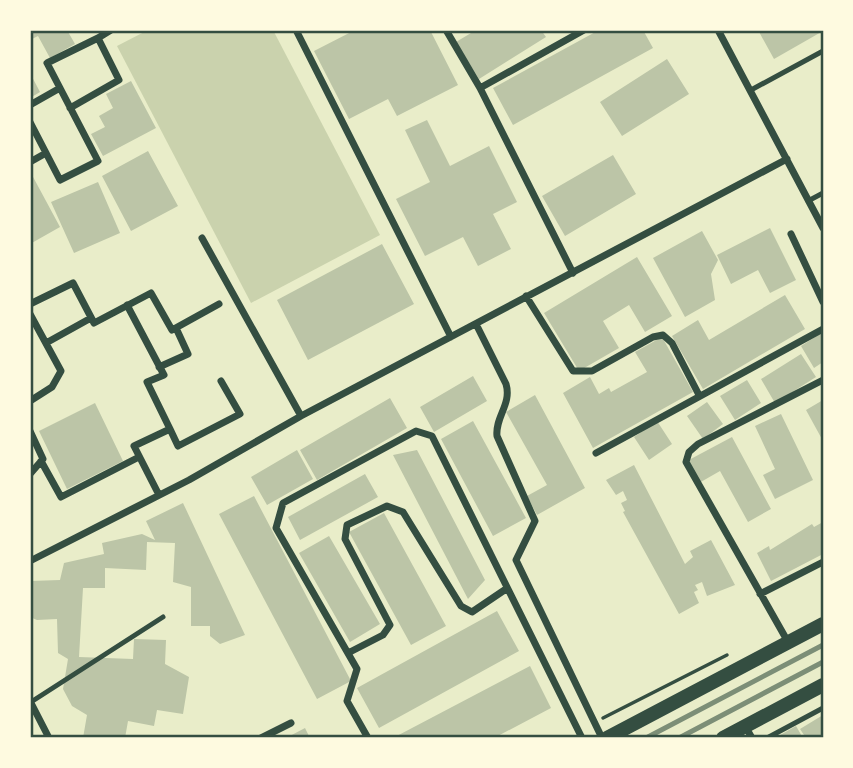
<svg xmlns="http://www.w3.org/2000/svg" width="853" height="768" viewBox="0 0 853 768" font-family="Helvetica,sans-serif">
	<style>
		.green { fill: #cad2ad }
		.building { fill: #bcc5a7 }
		.lines { fill: none; stroke-linecap: round; stroke-linejoin: round }
		.path { stroke: #344e41; stroke-width: 3.5 }
		.service { stroke: #344e41; stroke-width: 5 }
		.minor { stroke: #344e41; stroke-width: 7 }
		.secondary { stroke: #344e41; stroke-width: 14 }
		.rail { stroke: #7c8e77; stroke-width: 5 }
		.neatline { fill: none; stroke: #344e41; stroke-width: 2.5 }
	</style>
	<rect width="100%" height="100%" fill="#e9edc9"/>
	<!-- green -->
	<path class="green" d="M148 30H273L380 235 251 303 117 46Z"/>
	<!-- building -->
	<path class="building" d="M30 30H67L75 44 50 58 38 36 30 40Z
		M355 30H430L458 85 397 116 388 99 349 119 314 51Z
		M476 30H541L546 37 479 79 456 42Z
		M599 30H643L653 48 513 125 493 88Z
		M758 30H823V31L774 59Z
		M667 59 689 94 622 136 600 102Z
		M30 73 40 92 30 98Z
		M131 81 156 128 103 156 91 134 105 127 99 116 113 108 106 94Z
		M427 120 450 166 489 146 517 202 493 214 511 249 478 266 463 237 425 256 396 199 430 182 405 130Z
		M148 151 178 206 131 231 102 176Z
		M613 155 636 194 565 236 542 196Z
		M32 175 60 227 30 244V176Z
		M98 182 120 233 74 253 51 202Z
		M770 228 796 280 770 293 758 270 731 284 717 255Z
		M702 231 718 260 711 274 715 300 685 317 653 258Z
		M382 244 414 304 308 360 277 300Z
		M637 257 672 316 645 332 629 305 603 321 619 348 579 371 544 313Z
		M785 295 805 329 703 389 672 336 698 320 709 340Z
		M823 332V362L814 368 801 346Z
		M662 337 693 392 593 448 563 393 590 377 599 394 609 388 611 392 647 372 635 352Z
		M801 354 816 377 775 403 761 379Z
		M473 376 487 401 434 432 420 407Z
		M747 380 761 403 735 420 720 396Z
		M535 395 585 488 537 515 527 496 547 485 506 412Z
		M390 398 407 428 317 480 300 450Z
		M823 400V441L806 410Z
		M707 402 723 424 703 439 687 416Z
		M95 403 123 461 67 489 39 431Z
		M781 414 813 480 775 499 763 475 775 469 755 426Z
		M473 421 526 518 493 536 441 439Z
		M657 421 672 444 649 460 634 437Z
		M732 437 771 509 748 522 720 471 699 483 687 461Z
		M297 450 313 479 267 505 251 477Z
		M417 450 485 580 468 599 393 455Z
		M634 465 685 564 693 557 690 551 711 540 735 585 707 596 702 582 695 585 698 590 694 592 699 603 679 614 623 512 625 511 621 503 627 500 623 491 616 495 606 480Z
		M365 474 378 497 300 540 288 517Z
		M254 496 351 681 317 699 219 514Z
		M183 503 245 635 220 644 210 636V626H191V587L173 582 175 543 147 542 146 570 105 568V588H83L79 657 133 659 134 639 166 640 165 664 189 677 183 714 157 710 154 726 128 721 125 738H83L87 715 72 706 63 689 68 659 58 653 57 619 37 620 30 617V581L60 580 64 563 104 554 102 543 142 534 155 540 146 521Z
		M384 513 446 626 411 645 349 532Z
		M823 522V554L771 581 757 553 769 546 770 550 812 524 814 527Z
		M329 536 380 624 350 642 299 553Z
		M497 611 519 651 379 728 357 688Z
		M530 666 551 708 494 738H393Z
		M823 715V738H806L800 729Z
		M796 726 803 738H775Z
		M305 728 310 738H286Z"/>
	<g class="lines">
		<!-- path -->
		<path class="path" d="M603 718 727 655"/>
		<!-- service -->
		<path class="service" d="M751 90 823 51
			M808 201 823 193
			M31 702 163 617
			M767 738 823 708"/>
		<!-- minor -->
		<path class="minor" d="M296 30 451 337
			M446 30 480 88 573 273
			M718 30 823 228
			M60 88 47 63 98 38
			M480 88 584 30
			M30 105 60 88 98 161 60 180 30 122
			M70 108 119 80 98 38 111 30
			M30 162 46 153
			M791 234 823 302
			M202 238 301 416
			M526 296 573 371H592L653 337 663 335 672 343 699 395
			M30 304 73 283 94 323 151 293 172 330 219 304
			M127 305 164 375 147 382 170 429 134 446 159 495
			M30 314 61 371 52 387 30 401
			M476 324 506 384C512 404 495 417 497 436L535 521 516 560 602 738
			M46 343 91 318
			M159 367 188 354 176 328
			M170 429 178 446 240 414 221 381
			M30 431 43 459 30 474
			M596 453 823 329
			M41 461 61 497 139 457
			M30 561 189 480 301 416 787 159
			M760 594 823 562
			M788 642 686 462 689 452 698 444 823 380
			M348 653 383 635 390 625 345 539 347 525 387 506 403 512 461 606 472 612 506 589
			M30 701 49 738
			M745 726 752 738
			M261 738 291 723
			M368 738 347 701 357 669 276 528 283 503 416 431 432 436 582 738"/>
		<!-- secondary -->
		<path class="secondary" d="M607 738 823 624
			M723 738 823 685"/>
		<!-- rail -->
		<path class="rail" d="M646 738 823 645
			M679 738 823 662"/>
	</g>
	<!-- border -->
	<rect width="853" height="768" fill="none" stroke="#fefae0" stroke-width="63"/>
	<rect x="32" y="32" width="790" height="704" class="neatline"/>
</svg>
